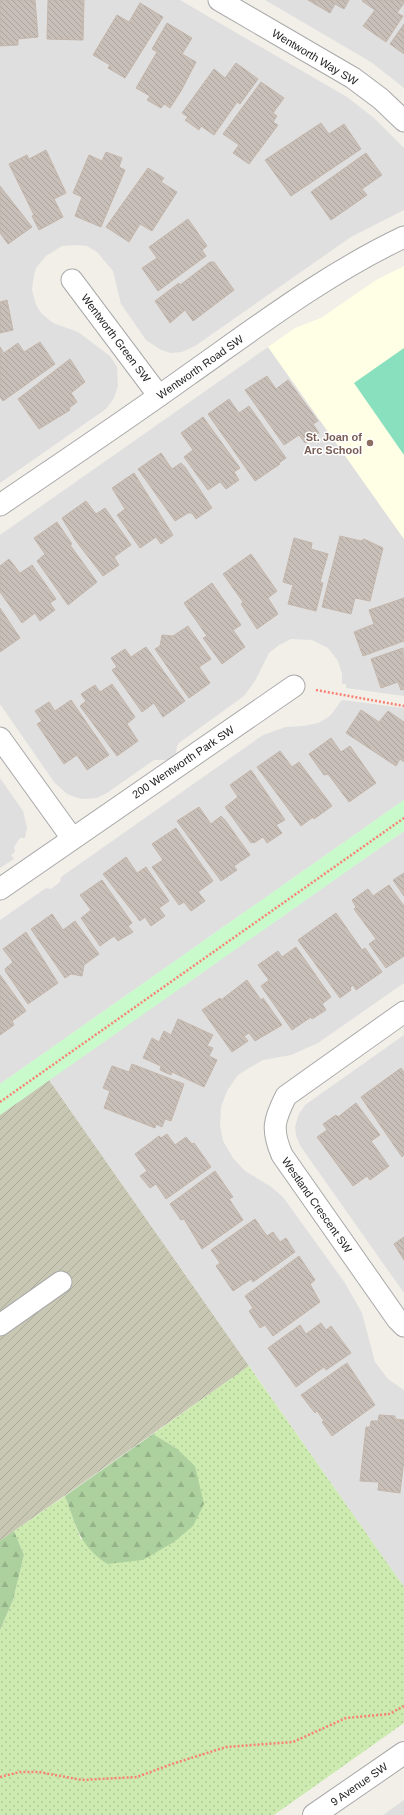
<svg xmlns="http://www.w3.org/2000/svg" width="404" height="1815" viewBox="0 0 404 1815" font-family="Helvetica,sans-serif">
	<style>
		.residential { fill: #e0dfdf }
		.education { fill: #ffffe5 }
		.construction { fill: url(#construction-furrows) }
		.grass { fill: url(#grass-dots) }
		.forest { fill: url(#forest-firs) }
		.park { fill: #c8facc }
		.pitch { fill: #88e0be }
		.building { fill: url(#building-back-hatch); stroke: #c4b6ab }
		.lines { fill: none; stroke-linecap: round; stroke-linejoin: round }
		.minor-casing { stroke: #a9a9a9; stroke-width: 23 }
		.tertiary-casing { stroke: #a9a9a9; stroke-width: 24 }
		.path { stroke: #fa8072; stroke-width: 2.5; stroke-dasharray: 2 2; stroke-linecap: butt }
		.minor { stroke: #fff; stroke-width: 21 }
		.tertiary { stroke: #fff; stroke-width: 22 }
		.education-dot { fill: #8d6e63; stroke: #fff; stroke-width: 1.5 }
		.labels { text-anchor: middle; stroke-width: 3; stroke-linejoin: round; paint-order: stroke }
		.street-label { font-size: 11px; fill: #222; stroke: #fff }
		.education-label { font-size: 11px; font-weight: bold; fill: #785e54; stroke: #fff; text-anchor: end }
	</style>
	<defs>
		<pattern id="construction-furrows" width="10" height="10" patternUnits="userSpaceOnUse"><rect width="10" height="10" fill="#c7c7b4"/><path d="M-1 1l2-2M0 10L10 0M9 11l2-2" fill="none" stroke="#abab9a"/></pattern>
		<pattern id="grass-dots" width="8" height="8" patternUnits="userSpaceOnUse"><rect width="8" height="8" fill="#cdebb0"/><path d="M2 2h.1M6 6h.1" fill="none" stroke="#b0c997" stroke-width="1.8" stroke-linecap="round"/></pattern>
		<pattern id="forest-firs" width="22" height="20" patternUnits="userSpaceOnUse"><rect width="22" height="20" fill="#add19e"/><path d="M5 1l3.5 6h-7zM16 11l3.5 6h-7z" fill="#95b388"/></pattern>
		<pattern id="building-back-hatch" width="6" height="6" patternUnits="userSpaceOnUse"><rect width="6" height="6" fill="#c7bfb8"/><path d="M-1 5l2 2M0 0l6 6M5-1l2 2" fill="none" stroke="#aba49e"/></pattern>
	</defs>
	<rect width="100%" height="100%" fill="#f2efe9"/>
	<!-- residential -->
	<path class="residential" d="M0 0H180L347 97 374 118 404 148V210L351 237 195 346 182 352 171 353 161 350 146 340 121 304 113 271 97 252 87 246 75 245 62 246 46 256 36 268 34 275 32 290 36 305 41 313 53 323 78 332 110 356 117 367 118 386 114 398 106 409 0 483Z
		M265 0H404V88L371 62Z
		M268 347 404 539V696L346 688V684H342V674L338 661 328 648 312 640 291 639 279 645 269 653 255 681 244 696 179 743 177 746 176 754 168 760H154L107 793 97 798 81 799 67 794 54 782 0 704V535Z
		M342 700 404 708V800L0 1084V920L46 888 51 889 60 882 61 877 263 735 286 727 304 726 318 723 330 716Z
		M0 778 23 811 27 828 25 838H20L14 847 15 852 11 855 14 859 0 868Z
		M404 831V983L318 1043 291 1055 263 1060 246 1070 238 1075 227 1091 221 1107 220 1125 223 1141 233 1158 245 1171 270 1186 283 1197 345 1283 362 1313 375 1362 388 1379 404 1390V1587L49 1080Z
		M404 1035V1293L301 1147 296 1136 295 1127 299 1114 305 1105Z
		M404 1800V1815H383Z"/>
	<!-- education -->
	<path class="education" d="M404 266V539L268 347 295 328 321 318 376 280Z"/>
	<!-- construction -->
	<path class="construction" d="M49 1080 249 1366 0 1541V1115Z"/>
	<!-- grass -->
	<path class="grass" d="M249 1366 404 1587V1723L274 1815H0V1630L13 1600 24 1555 14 1531 65 1496 81 1540 176 1448 153 1434Z"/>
	<!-- forest -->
	<path class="forest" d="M153 1434 176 1448 195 1466 204 1504 193 1526 174 1542 143 1560 107 1564C78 1544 77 1527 65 1496Z
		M14 1531 24 1555 13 1600 0 1630V1541Z"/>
	<!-- park -->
	<path class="park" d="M404 800V831L0 1115V1084Z"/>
	<!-- pitch -->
	<path class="pitch" d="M404 348V455L354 383Z"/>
	<!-- building -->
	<path class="building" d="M0 0H35L38 37 18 39V45L0 46Z
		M48 0H84L83 40 47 39Z
		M308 0H349L344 9 335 4 330 13Z
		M363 0H404V3L397 13 403 16 386 42 363 26 375 10 362 1Z
		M140 3 163 17 125 78 108 68 110 65 93 55 117 15 129 22Z
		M167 23 192 38 182 54 196 62 181 91 170 108 164 104 161 108 147 100 150 96 136 88 157 52 152 49Z
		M404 24V54L390 44Z
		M236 63 258 79 240 104 237 102 214 135 201 126 199 130 185 120 188 117 182 113 214 69 225 78Z
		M261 82 284 98 273 113 277 116 273 122 278 125 249 164 233 153 239 145 223 134Z
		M321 123 329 134 344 124 361 149 291 196 265 160Z
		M46 150 66 193 54 199 63 217 39 230 32 216 34 215 9 164 27 155 29 159Z
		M106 152 122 158 119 167 125 170 101 227 75 216 82 197 73 193 89 155 102 161Z
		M366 153 382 175 362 189 367 195 331 220 311 192Z
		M148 168 164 178 161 182 177 192 152 231 140 224 129 242 106 227Z
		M0 186 32 227 8 244 0 233Z
		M188 219 207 246 202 250 206 256 158 291 142 268 157 258 149 247Z
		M210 262H214L234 290 193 321 185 310 170 323 155 301 179 283 180 285Z
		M7 300 13 330 0 333V302Z
		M40 342 55 364 3 401 0 397V347L4 353 18 343 24 352Z
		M70 359 85 382 71 393 77 402 69 408 70 410 39 429 18 399Z
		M267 376 276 389 288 380 318 421 313 424 319 433 305 443 299 435 284 445 245 390Z
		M229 399 239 413 249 406 286 458 279 463 280 464 255 481 208 414Z
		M203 417 240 468 234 472 239 480 226 489 220 482 208 490 184 457 193 450 181 433Z
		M161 453 172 469 181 463 185 467 212 508 196 519 192 513H188L175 521 138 469Z
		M134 473 173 535 161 544 156 537 140 548 117 515 125 509 112 488Z
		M86 501 96 514 105 508 131 545 114 557 119 565 103 576 76 541 62 518Z
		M57 522 72 544 70 545 97 582 68 605 37 561 45 554 34 538Z
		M340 536 361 541 364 539 383 548 370 601 355 598 351 614 322 607Z
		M294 538 312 543 311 549 328 554 320 582 323 583 316 611 288 604 293 585 283 582Z
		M251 554 277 591 268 598 278 614 257 629 241 604 243 602 223 574Z
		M9 559 20 573 32 565 56 599 50 603 55 610 40 621 35 613 22 623 0 592V566Z
		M212 583 241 625 233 630 245 647 222 664 203 638 207 636 184 603Z
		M404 598V641L363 656 354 632 374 624 369 610Z
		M0 608 20 638 0 652Z
		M188 626 211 659 199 667 210 683 189 698 155 649 160 646 162 635 173 636Z
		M146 647 185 701 163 717 154 703 142 712 112 670 117 667 111 658 125 649 131 657Z
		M403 648 404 689 401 690 398 682 381 688 371 659Z
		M112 684 135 717 127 724 138 741 117 756 80 706 86 701 81 694 95 685 100 692Z
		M71 700 109 755 87 770 77 755 64 764 37 724 42 721 35 711 49 702 55 711Z
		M361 710 379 722 388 711 404 722V762L400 759 396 766 346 733Z
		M331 738 341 752 350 746 376 783 349 802 328 774 324 775 309 754Z
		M280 751 292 767 299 762 332 806 314 819 313 817 301 826 257 767Z
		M251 770 285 820 276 825 282 833 267 843 263 837 254 843 253 842 251 843 225 807 238 797 230 785Z
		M199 807 211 824 221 816 225 820 250 855 234 866 237 870 221 881 177 821Z
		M176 828 213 881 198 892 205 901 191 911 184 902 179 905 152 867 163 860 152 844Z
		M126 857 137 873 146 867 169 901 159 908 165 916 151 926 145 917 140 921 103 874Z
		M404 873V896L393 880Z
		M102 880 132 923 128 926 133 932 118 941 114 936 100 946 81 918 91 910 80 895Z
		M389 885 404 906V956L386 968 369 944 376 939 354 909 356 907 352 900 368 889 373 896Z
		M336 913 362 950 365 948 382 972 356 990 353 985 350 988 351 990 340 998 298 940Z
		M52 914 63 930 75 921 99 954 84 965 82 976 71 974 65 978 31 929Z
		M26 932 58 983 28 1004 6 972 5 969 13 962 3 949Z
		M296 947 331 997 322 1004 326 1010 312 1019 311 1017 292 1030 261 986 269 980 258 965 278 951 282 957Z
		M0 975 26 1011 12 1021 14 1025 0 1035Z
		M247 980 261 1000 263 998 282 1025 255 1041 249 1033 244 1036 248 1041 232 1052 202 1010 220 998 221 1000Z
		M178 1019 213 1035 207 1046 213 1048 209 1056 217 1060 204 1087 172 1072 171 1075 160 1070 161 1066 143 1058 152 1038 159 1042 164 1031 171 1035Z
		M132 1064 184 1084 171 1121 165 1119 162 1127 156 1124 155 1128 104 1108 110 1091 103 1088 112 1066 129 1072Z
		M401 1068 404 1072V1155L402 1157 361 1097Z
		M356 1103 380 1135 371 1141 389 1166 370 1180 367 1176 353 1186 317 1137 327 1130 323 1124 336 1115 338 1117Z
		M167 1134 175 1145 186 1137 192 1144 194 1143 211 1167 166 1199 156 1184 150 1188 140 1176 147 1171 135 1154 159 1136 161 1138Z
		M215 1171 233 1197 229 1199 243 1220 202 1249 184 1219 181 1220 170 1204Z
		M255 1219 267 1236 273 1232 280 1242 286 1238 295 1252 253 1282 251 1279 233 1291 216 1266 220 1263 211 1250Z
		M404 1237V1260L394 1244Z
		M299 1256 315 1280 310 1284 320 1302 273 1336 265 1325 260 1328 249 1311 253 1308 245 1296Z
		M321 1323 326 1330 331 1326 351 1353 326 1370 324 1367 296 1387 268 1348 300 1325 306 1334Z
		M347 1363 375 1405 332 1436 322 1422 324 1421 317 1411 315 1413 301 1395Z
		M379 1415 395 1416V1419L404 1420V1460L400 1493 378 1490 379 1482 360 1481 366 1427H370L371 1421H378Z"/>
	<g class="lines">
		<defs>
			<path id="minor" d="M219 0 353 78 381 99 404 121
				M72 280 159 396
				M0 505C63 462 126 420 187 376 258 326 326 274 404 237
				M0 738 72 838
				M0 889 294 686
				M404 1012 286 1096C274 1120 271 1129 282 1155L397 1319 404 1326
				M0 1325 61 1282"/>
			<path id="tertiary" d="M314 1815 404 1753"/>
		</defs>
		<!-- minor casing -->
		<use href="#minor" class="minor-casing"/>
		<!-- tertiary casing -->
		<use href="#tertiary" class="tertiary-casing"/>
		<!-- path -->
		<path class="path" d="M316 690 404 706
			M0 1102 404 818
			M0 1777 20 1772H39L82 1780 137 1777 172 1764 226 1747 293 1742 346 1718 389 1714 404 1706"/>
		<!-- minor -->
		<use href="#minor" class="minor"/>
		<!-- tertiary -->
		<use href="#tertiary" class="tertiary"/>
	</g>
	<!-- markers -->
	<circle class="education-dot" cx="370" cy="443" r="4"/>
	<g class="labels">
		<!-- street labels -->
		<g class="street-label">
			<text transform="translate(315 57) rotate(31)" y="4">Wentworth Way SW</text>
			<text transform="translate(116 338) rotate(53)" y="4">Wentworth Green SW</text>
			<text transform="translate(200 367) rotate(-35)" y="4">Wentworth Road SW</text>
			<text transform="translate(183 762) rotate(-34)" y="4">200 Wentworth Park SW</text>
			<text transform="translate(317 1205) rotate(55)" y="4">Westland Crescent SW</text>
			<text transform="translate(359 1784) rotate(-35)" y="4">9 Avenue SW</text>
		</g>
		<!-- education labels -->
		<g class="education-label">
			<text x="362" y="441">St. Joan of<tspan x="362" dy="13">Arc School</tspan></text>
		</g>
	</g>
</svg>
